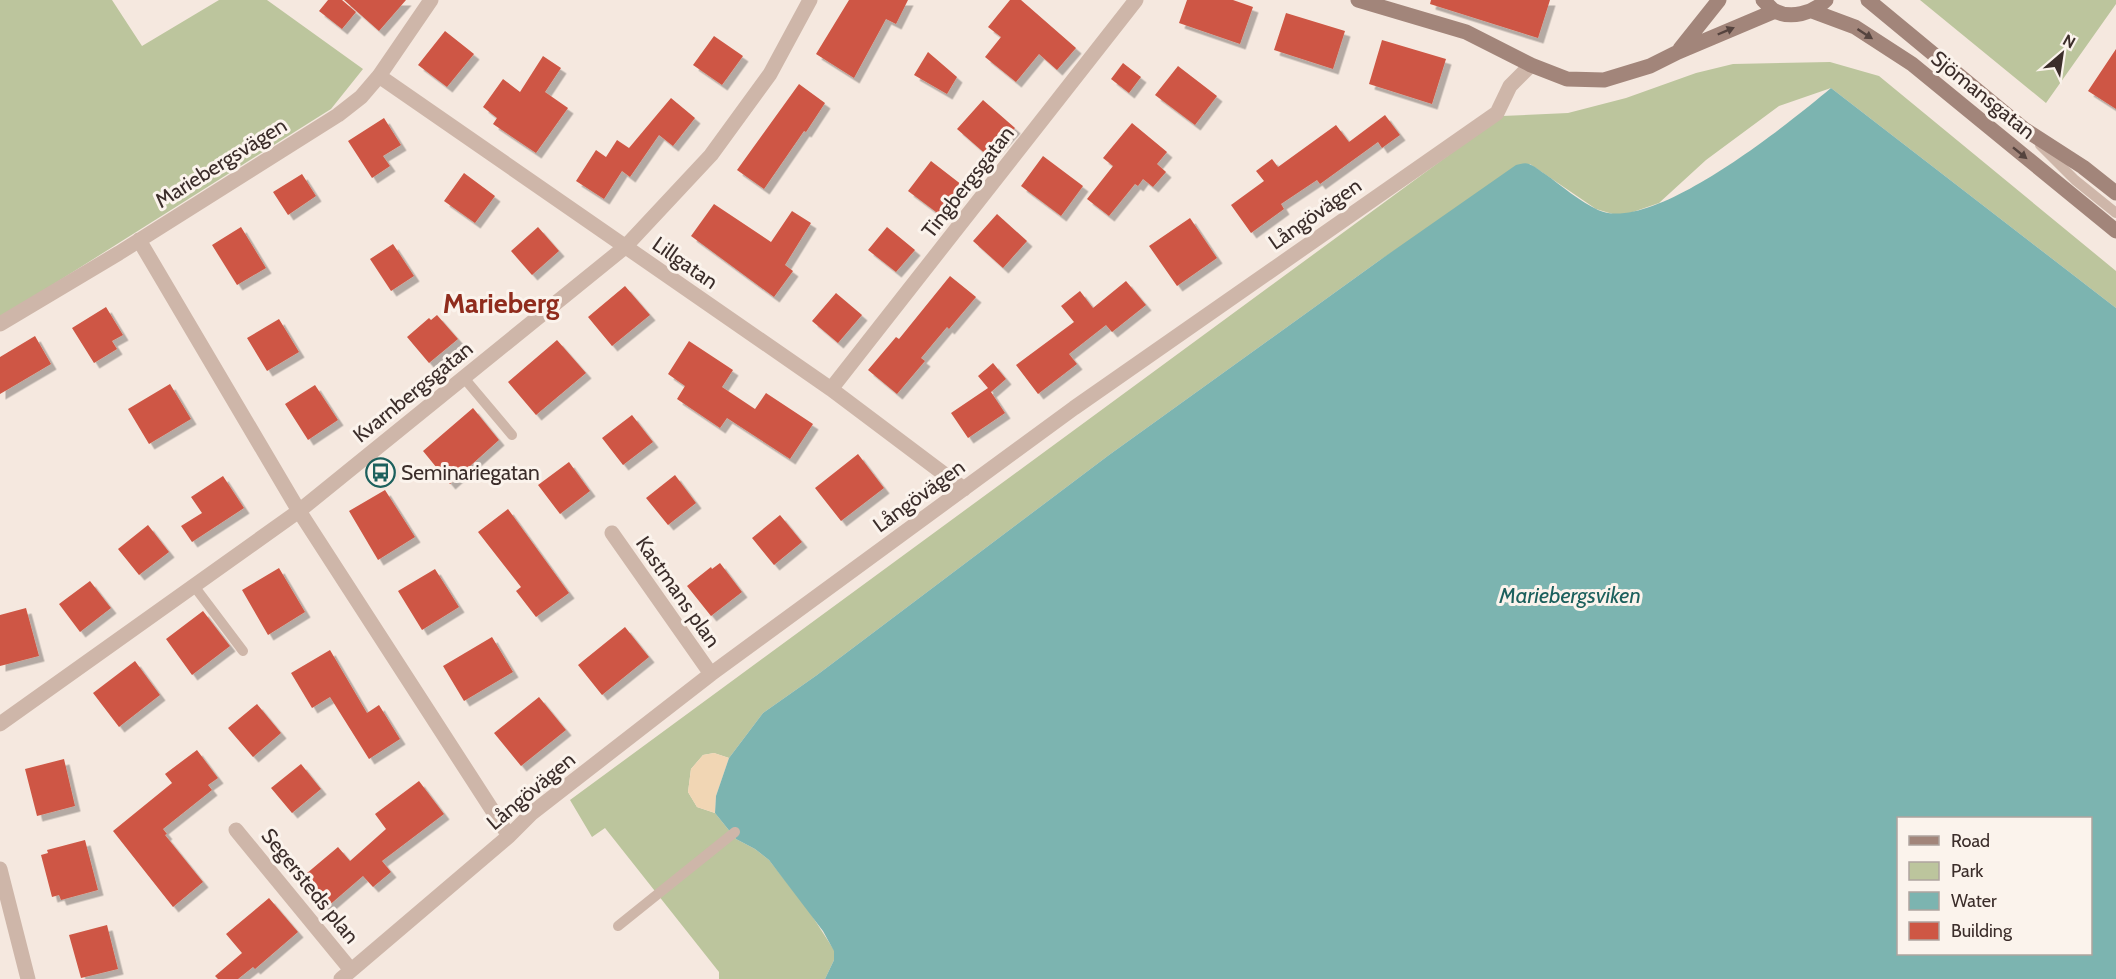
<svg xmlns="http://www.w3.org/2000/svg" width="2116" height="979" viewBox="0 0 2116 979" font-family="Cabin,sans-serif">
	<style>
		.green { fill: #bcc59d }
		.sand { fill: #f1d6b4 }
		.water { fill: #7cb4b0; fill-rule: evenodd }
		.building { fill: #ce5744; filter: url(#shadow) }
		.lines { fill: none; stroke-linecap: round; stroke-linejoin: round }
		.lane { stroke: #ceb6a9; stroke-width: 10 }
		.street { stroke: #ceb6a9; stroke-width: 15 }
		.secondary { stroke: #a2857a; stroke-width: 15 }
		.oneway { fill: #55433e }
		.labels { text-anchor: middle; stroke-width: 6; stroke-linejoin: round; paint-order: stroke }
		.street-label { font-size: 21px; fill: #3b2d2a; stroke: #fbf3ec }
		.poi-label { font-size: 21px; fill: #3b2d2a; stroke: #fbf3ec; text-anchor: start }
		.water-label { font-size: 22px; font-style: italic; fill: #1c605d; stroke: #fbf3ec }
		.district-label { font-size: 27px; font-weight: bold; fill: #902c1d; stroke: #fbf3ec }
	</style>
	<defs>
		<filter id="shadow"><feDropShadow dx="5.5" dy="5.5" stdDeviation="0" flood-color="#0004"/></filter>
	</defs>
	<rect width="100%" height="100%" fill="#f5e8df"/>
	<!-- green -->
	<path class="green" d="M0 0H112L142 46 219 0H267L363 69 331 109 0 318Z
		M1920 0H2116V4L2046 103Z
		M1830 62 1879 76 2116 271V308L1831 88 1779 106 1706 160 1659 203 1627 214 1616 215 1596 209 1530 164 1380 260 1109 455 817 675 763 713 729 758 714 753 703 755 691 769 688 792 697 807 715 813 736 839 755 849 769 860 807 908 834 950V960L825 979H719V972L605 828 592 837 570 800 1502 116 1568 113 1626 98 1696 73 1733 64Z"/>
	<!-- sand -->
	<path class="sand" d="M714 753 729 758 716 796 715 813 697 807 688 792 691 769 703 755Z"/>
	<!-- water -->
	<path class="water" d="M1831 88 2116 308V979H825L834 960V951L823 931 769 860 755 849 736 839 715 813 716 796 729 758 763 713 817 675 1109 455 1380 260 1516 165C1520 164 1525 162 1529 164 1535 166 1540 171 1545 174 1562 186 1579 201 1598 210 1652 235 1789 123 1831 88ZM1898 818H2090V954H1898Z"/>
	<!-- building -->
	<path class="building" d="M328 0H342L356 12 342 29 319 11Z
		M344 0H406L379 31Z
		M849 0H908L896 24 886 19 854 78 816 54Z
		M1010 0H1021L1076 48 1057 70 1039 54 1016 82 985 57 1001 37 988 27Z
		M1187 0H1233L1253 7 1240 44 1179 23Z
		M1431 0H1550L1538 38 1430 4Z
		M1286 13 1345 31 1333 69 1274 50Z
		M445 31 474 54 447 87 418 65Z
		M714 36 743 56 722 85 693 65Z
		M1382 40 1446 59 1432 104 1369 84Z
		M2116 49V109L2088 91Z
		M928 52 957 77 947 94 914 75Z
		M543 56 561 68 545 92 568 108 536 153 493 124 497 118 483 107 503 79 520 92Z
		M1123 63 1141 77 1129 93 1111 79Z
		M1178 66 1217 96 1195 125 1155 95Z
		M799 84 825 103 806 132 804 131 764 189 737 170Z
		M671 98 695 118 673 146 659 135 630 177 622 171 604 199 576 181 596 150 606 157 617 140 629 148Z
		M983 100 1015 128 989 157 957 129Z
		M1385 115 1400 135 1382 148 1378 142 1320 184 1317 180 1281 204 1284 209 1251 233 1231 205 1264 181 1256 171 1272 159 1278 167 1336 125 1349 142Z
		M384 118 401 145 383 156 390 166 372 178 348 141Z
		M1132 123 1167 152 1157 164 1166 172 1153 187 1143 179 1138 186 1135 184 1109 216 1087 199 1113 166 1103 158Z
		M1043 156 1083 186 1061 216 1021 186Z
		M931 161 962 185 940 215 908 191Z
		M464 173 495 196 475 223 444 201Z
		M302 174 316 196 288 215 273 192Z
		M714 204 771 242 792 211 811 223 785 265 793 271 774 297 691 236Z
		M997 214 1027 241 1003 268 973 241Z
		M1190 218 1217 258 1177 286 1149 246Z
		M241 227 266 268 237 285 212 245Z
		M538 227 559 251 532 275 511 251Z
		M887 227 915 250 896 272 868 250Z
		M393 244 414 276 391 291 370 259Z
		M950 276 976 297 949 329 947 327 921 358 925 361 897 394 868 370 896 337 899 339Z
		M1126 281 1146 305 1112 332 1106 325 1069 354 1077 364 1038 394 1016 365 1074 322 1061 306 1080 291 1093 308Z
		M625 286 650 315 612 346 588 317Z
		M836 293 862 315 838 343 812 321Z
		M106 307 123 335 112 341 117 349 94 363 72 328Z
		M437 315 458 339 429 363 407 337 429 318 431 320Z
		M279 319 299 352 267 371 247 338Z
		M35 336 51 364 0 394V357Z
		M557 340 586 373 536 415 508 382Z
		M689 341 733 370 722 387 755 409 766 393 813 424 790 459 727 418 720 428 677 399 685 386 668 374Z
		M993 363 1006 379 991 392 1005 413 968 438 951 413 988 388 978 376Z
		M170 384 191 419 149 444 128 409Z
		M315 385 338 420 308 440 285 404Z
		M473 408 499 440 450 484 423 451Z
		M632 415 653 442 623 465 602 438Z
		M858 454 884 488 841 521 815 488Z
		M569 462 590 491 560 514 538 485Z
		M675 475 696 503 668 525 646 498Z
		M223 476 244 508 192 542 181 526 202 513 191 497Z
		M385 490 415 537 378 560 349 511Z
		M508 509 569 593 536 617 516 591 521 587 478 532Z
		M780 515 802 542 774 565 752 538Z
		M148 525 169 552 139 575 118 549Z
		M720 563 742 592 711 616 687 586 711 567 712 569Z
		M279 568 305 612 268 635 242 590Z
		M435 569 459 607 422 630 398 591Z
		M90 581 111 608 80 632 59 604Z
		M26 608 39 656 0 666V615Z
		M203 611 230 646 192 675 166 639Z
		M625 627 649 657 602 695 578 665Z
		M492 637 513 672 464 701 443 666Z
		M330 650 367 713 379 705 400 739 369 759 330 697 312 708 291 673Z
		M135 661 160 695 119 727 93 693Z
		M539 697 566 730 521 766 494 733Z
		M257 704 281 733 253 757 228 728Z
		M197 750 218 778 208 785 212 790 163 829 167 834 165 835 203 882 173 907 113 831 172 783 165 774Z
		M64 759 75 806 37 816 25 769Z
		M301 764 321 789 292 813 271 788Z
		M419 781 444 814 382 861 391 872 373 887 363 876 326 908 300 879 338 847 350 861 386 829 375 814Z
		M85 840 98 890 61 900 59 895 52 897 41 855 48 853 47 850Z
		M269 898 298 932 255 969 253 967 238 979H218L215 976 242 953 226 934Z
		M107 925 118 969 81 978 69 935Z"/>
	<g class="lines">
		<!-- lane -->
		<path class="lane" d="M2040 145 2075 180 2116 213
			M464 378 512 435
			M194 586 243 651
			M618 926 735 832"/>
		<!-- street -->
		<path class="street" d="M379 76 831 389 964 489
			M139 240 299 511 509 836
			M0 324 119 253 338 115 361 97 379 76 431 0
			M831 389 1136 0
			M612 533 711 674
			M0 724 299 511 625 247 711 155 770 74 810 0
			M236 830 351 970
			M0 869 28 979
			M341 979 509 836 532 813 711 674 1074 408 1497 113 1510 86 1531 65"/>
		<!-- secondary -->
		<path class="secondary" d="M1358 0 1466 32 1531 65 1567 79 1604 80 1650 66 1678 52 1775 11
			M1763 0C1766 3 1770 7 1773 10 1790 20 1814 13 1826 0
			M1868 0 2024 129 2083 167 2116 193
			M1812 11 1855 27 1912 64 2116 231
			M1680 49 1719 0"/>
	</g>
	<!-- one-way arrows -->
	<defs><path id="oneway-solid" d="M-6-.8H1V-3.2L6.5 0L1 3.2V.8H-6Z" transform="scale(1.5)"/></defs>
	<g class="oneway">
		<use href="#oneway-solid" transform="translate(1726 31) rotate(-23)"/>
		<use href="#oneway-solid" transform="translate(1865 34) rotate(33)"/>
		<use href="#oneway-solid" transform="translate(2020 153) rotate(39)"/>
	</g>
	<!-- icons -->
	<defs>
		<symbol id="bus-ring" viewBox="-11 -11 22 22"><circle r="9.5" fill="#fbf3ec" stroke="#1c605d" stroke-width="1.5"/><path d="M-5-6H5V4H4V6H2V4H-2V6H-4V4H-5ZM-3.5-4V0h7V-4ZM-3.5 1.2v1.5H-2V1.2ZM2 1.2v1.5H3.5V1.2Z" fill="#1c605d"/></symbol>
	</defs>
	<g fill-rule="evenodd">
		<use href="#bus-ring" x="364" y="456" width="33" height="33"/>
	</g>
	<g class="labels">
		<!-- street labels -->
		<g class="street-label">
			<text transform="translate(1983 95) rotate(39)" y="7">Sjömansgatan</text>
			<text transform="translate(221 163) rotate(-32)" y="7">Mariebergsvägen</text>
			<text transform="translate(968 182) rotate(-52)" y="7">Tingbergsgatan</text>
			<text transform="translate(1315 214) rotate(-35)" y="7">Långövägen</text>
			<text transform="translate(685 263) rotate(35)" y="7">Lillgatan</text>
			<text transform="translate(413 392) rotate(-39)" y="7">Kvarnbergsgatan</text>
			<text transform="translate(919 496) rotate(-36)" y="7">Långövägen</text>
			<text transform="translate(678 592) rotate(55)" y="7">Kastmans plan</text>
			<text transform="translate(531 791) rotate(-40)" y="7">Långövägen</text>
			<text transform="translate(310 886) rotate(51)" y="7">Segersteds plan</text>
		</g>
		<!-- poi labels -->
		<g class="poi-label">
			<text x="401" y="480">Seminariegatan</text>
		</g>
		<!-- water labels -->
		<g class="water-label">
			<text x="1570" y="603">Mariebergsviken</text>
		</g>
		<!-- district labels -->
		<g class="district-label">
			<text x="501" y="313">Marieberg</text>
		</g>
	</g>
	<!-- legend -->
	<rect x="1897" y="817" width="195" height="138" fill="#fbf3ec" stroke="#aea49e" stroke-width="1.5"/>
	<rect x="1909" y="836" width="30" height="9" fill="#a2857a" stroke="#aea49e" stroke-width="1.5"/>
	<text x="1951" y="847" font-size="18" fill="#3b2d2a">Road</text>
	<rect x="1909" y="862" width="30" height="18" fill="#bcc59d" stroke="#aea49e" stroke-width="1.5"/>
	<text x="1951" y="877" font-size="18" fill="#3b2d2a">Park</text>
	<rect x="1909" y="892" width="30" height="18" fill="#7cb4b0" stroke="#aea49e" stroke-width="1.5"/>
	<text x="1951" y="907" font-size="18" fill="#3b2d2a">Water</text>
	<rect x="1909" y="922" width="30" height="18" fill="#ce5744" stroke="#aea49e" stroke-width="1.5"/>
	<text x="1951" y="937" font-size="18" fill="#3b2d2a">Building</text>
	<!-- north arrow -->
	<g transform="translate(2062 54) rotate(29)" stroke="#fbf3ec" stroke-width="4.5" paint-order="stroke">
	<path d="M0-4.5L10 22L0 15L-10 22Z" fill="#3b2d2a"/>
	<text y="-9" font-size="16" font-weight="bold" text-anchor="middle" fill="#3b2d2a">N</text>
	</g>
</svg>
